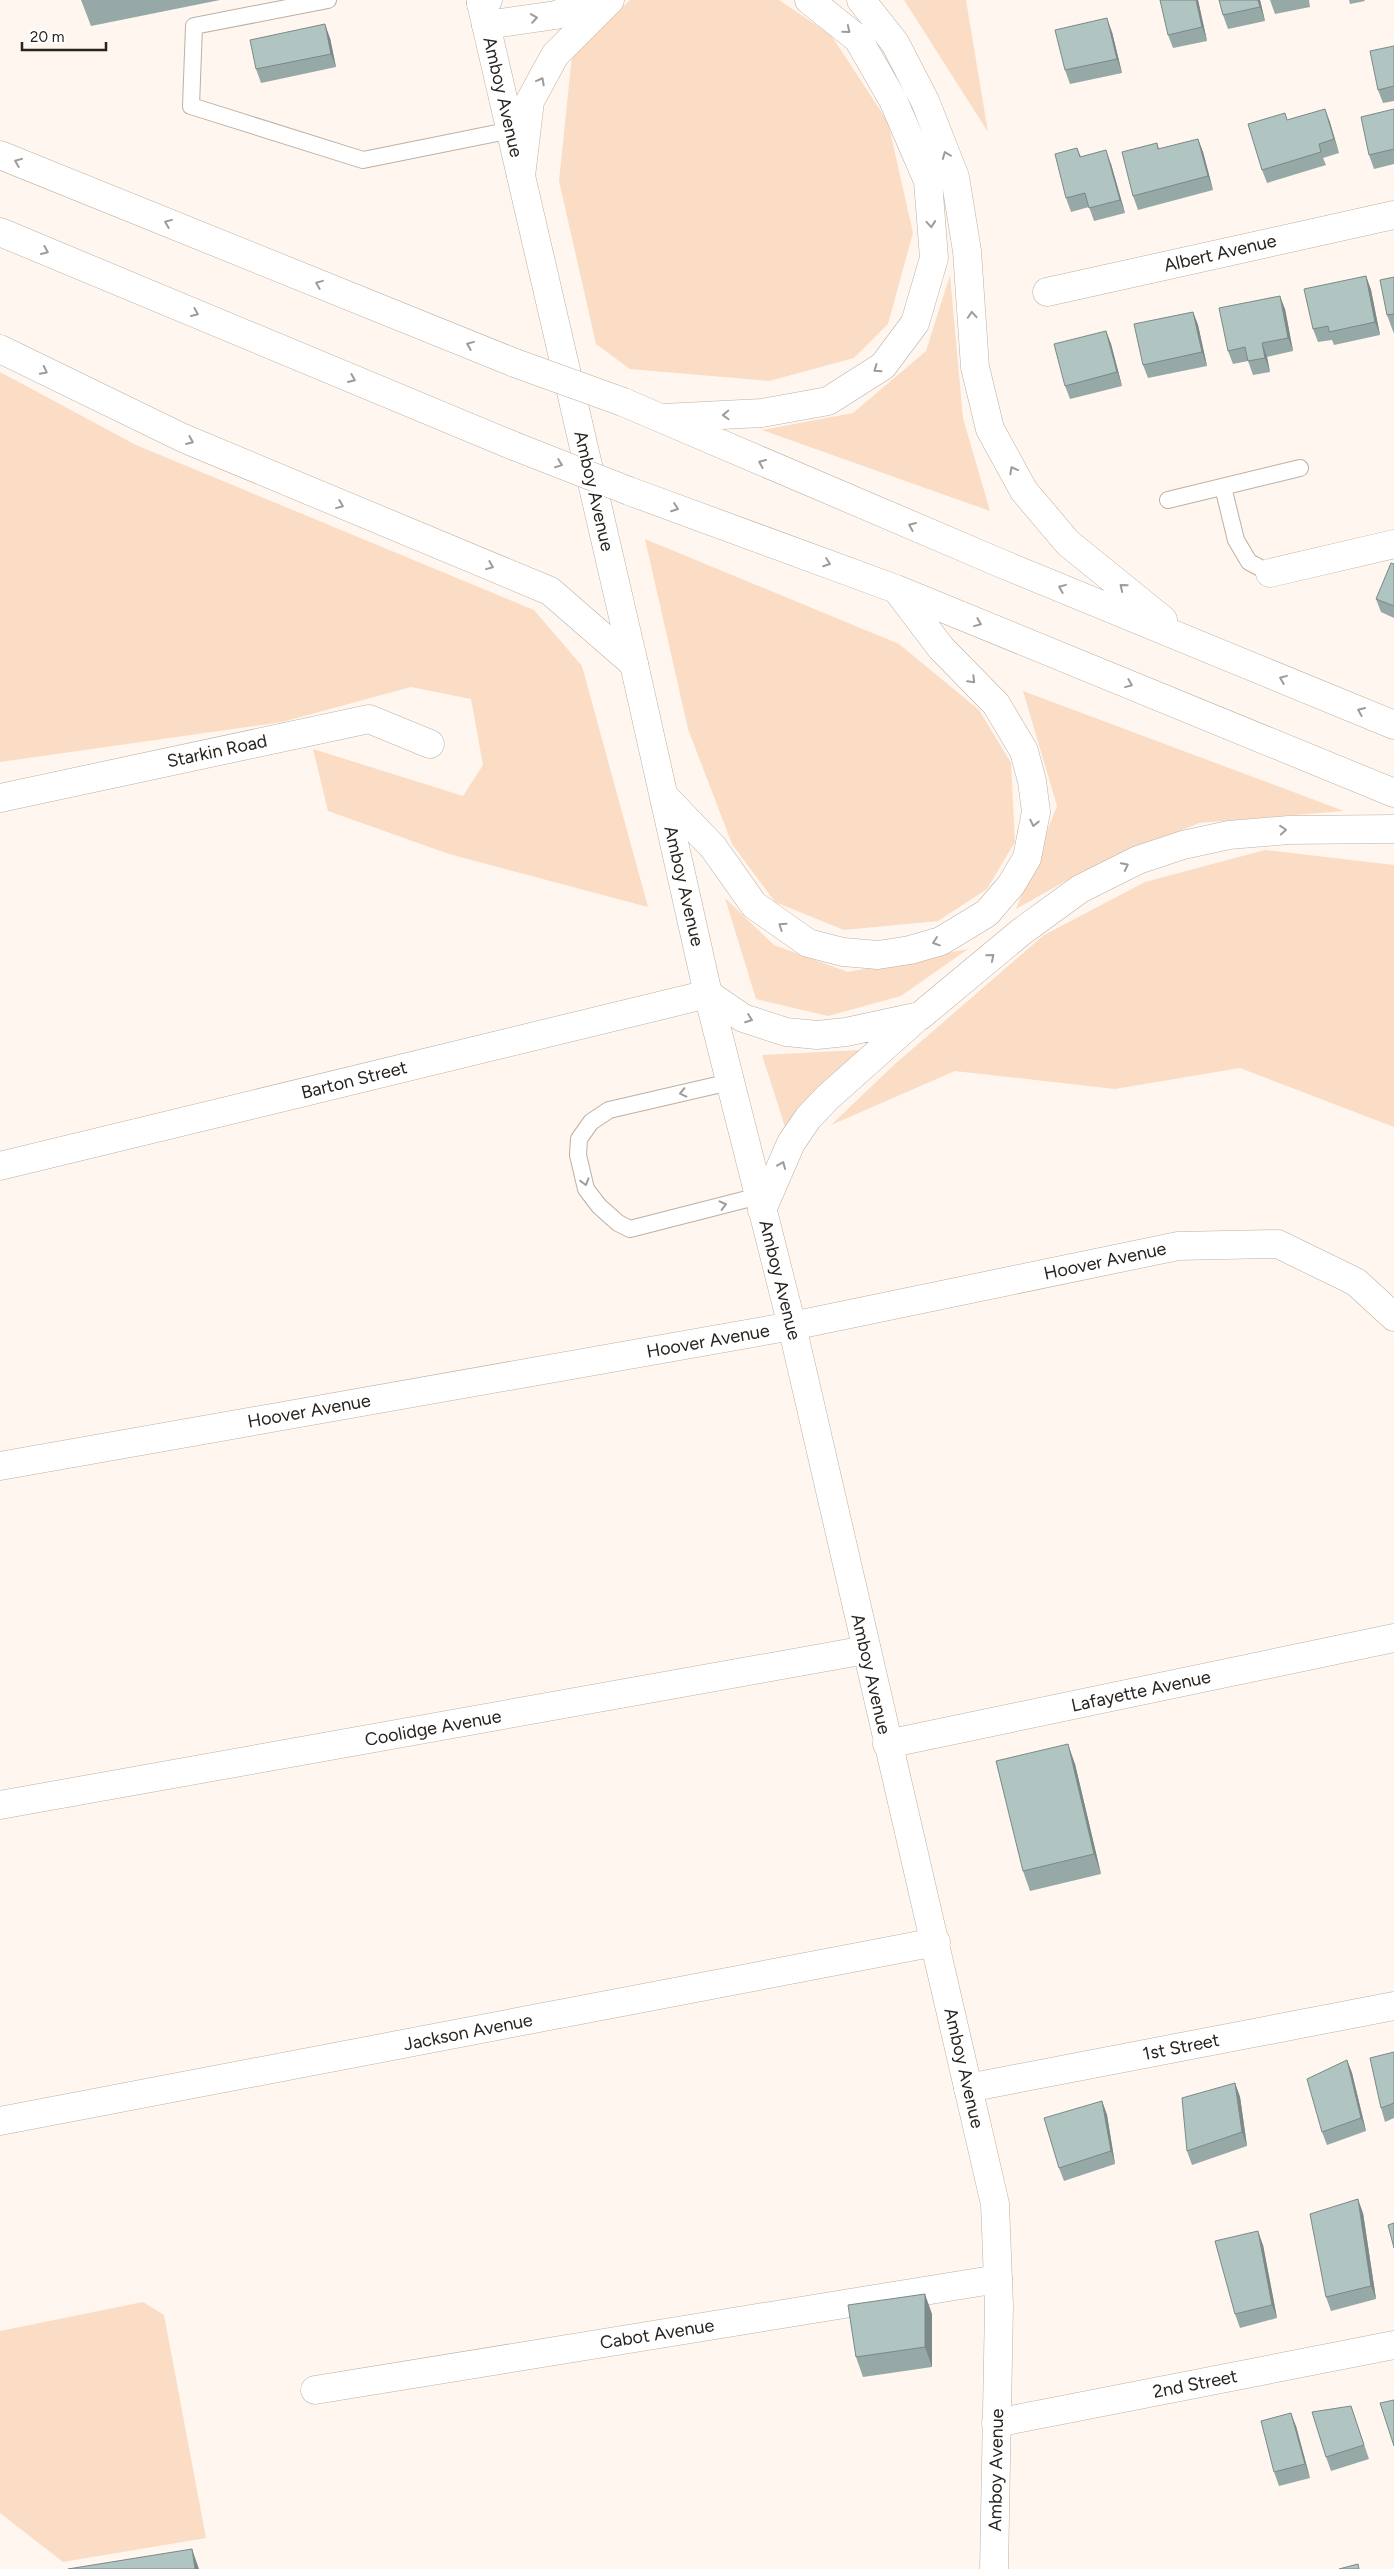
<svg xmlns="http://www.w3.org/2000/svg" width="1394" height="2569" viewBox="0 0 1394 2569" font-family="Figtree,sans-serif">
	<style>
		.green { fill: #faddc4 }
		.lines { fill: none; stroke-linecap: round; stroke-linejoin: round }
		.lane-casing { stroke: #bdb0a5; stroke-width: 18 }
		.street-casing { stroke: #bdb0a5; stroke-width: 29 }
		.secondary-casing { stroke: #bdb0a5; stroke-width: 29 }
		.highway-casing { stroke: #bdb0a5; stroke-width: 29 }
		.lane { stroke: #fff; stroke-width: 16 }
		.street { stroke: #fff; stroke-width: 28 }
		.secondary { stroke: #fff; stroke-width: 28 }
		.highway { stroke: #fff; stroke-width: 28 }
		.highway-bridge-casing { stroke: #bdb0a5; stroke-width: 29; stroke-linecap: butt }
		.highway-bridge { stroke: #fff; stroke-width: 28 }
		.wall { fill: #97a9a7 }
		.shaded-wall { fill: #7b8988 }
		.building { fill: #b0c4c2; stroke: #7b8988 }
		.oneway { stroke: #9e9c9a }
		.labels { text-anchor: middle; stroke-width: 4.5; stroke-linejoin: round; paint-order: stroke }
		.street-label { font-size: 18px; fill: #27231e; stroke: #fff }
	</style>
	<rect width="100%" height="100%" fill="#fef6ef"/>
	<!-- green -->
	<path class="green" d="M630 0H779L831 35 888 122 913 233 888 324 854 358 769 381 630 369 596 344 559 181 572 56Z
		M904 0H966L988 132Z
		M950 275 963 418 990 511 762 430 853 413 926 351Z
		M0 372 136 445 534 610 582 666 648 907 449 854 328 811 313 749 463 796 483 765 471 699 411 687 282 722 0 762Z
		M645 539 899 644 979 710 1011 763 1015 842 987 889 938 921 844 930 775 902 732 844 688 729Z
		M1023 691 1344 811 1199 823 1069 879 1016 909 1057 806Z
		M1265 850 1394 865V1127L1240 1068 1115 1089 955 1071 831 1125 895 1064 1044 935 1145 882Z
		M725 898 774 945 848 972 968 949 901 996 828 1016 756 999Z
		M860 1050 785 1127 762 1055Z
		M143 2302 164 2315 206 2538 63 2562 0 2513V2331Z"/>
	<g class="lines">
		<defs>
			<path id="lane" d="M328 0 194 26 191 106 363 160 517 129
				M1223 487 1236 540 1249 562 1270 573
				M1168 500 1300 468
				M730 1082 609 1110 591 1122 579 1139 578 1155 586 1189 599 1206 618 1223 630 1229 759 1196"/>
			<path id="street" d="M1047 292 1394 215
				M1270 573 1394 544
				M0 798 369 719 430 744
				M0 1166 708 994
				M0 1466 792 1326 1178 1246 1278 1244 1356 1282 1394 1317
				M887 1744 1394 1638
				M0 1805 866 1650
				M968 2088 1394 2006
				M0 2121 936 1942
				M315 2390 998 2279
				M996 2423 1394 2345"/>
			<path id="secondary" d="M481 3 634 664 708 994 792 1326 995 2204 999 2306 994 2569"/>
			<path id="highway" d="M861 0 895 43 925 101 955 177 967 251 975 367 990 429 1024 491 1068 543 1163 620
				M481 3 488 0
				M486 25 556 15 594 0
				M0 155 515 363
				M521 176 530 101 555 55 610 0
				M0 232 514 446
				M0 349 183 438 550 591 634 664
				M623 402 1000 563 1394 725
				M663 418 762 413 828 401 883 366 915 323 934 258 928 181 893 100 858 39 809 0
				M629 491 896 589 1394 793
				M664 796 713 847 754 905 808 943 843 952 878 955 910 950 941 941 987 913 1011 885 1027 858 1036 812 1032 781 1024 751 996 704 941 648 897 590
				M708 994 743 1018 786 1032 817 1035 846 1032 920 1016 1021 932 1080 889 1138 860 1183 845 1229 835 1289 830 1394 829
				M762 1210 791 1143 808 1118 828 1097 919 1016"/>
		</defs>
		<!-- lane casing -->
		<use href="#lane" class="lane-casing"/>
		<!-- street casing -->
		<use href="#street" class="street-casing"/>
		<!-- secondary casing -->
		<use href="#secondary" class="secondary-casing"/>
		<!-- highway casing -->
		<use href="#highway" class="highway-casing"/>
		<!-- lane -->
		<use href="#lane" class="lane"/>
		<!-- street -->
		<use href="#street" class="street"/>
		<!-- secondary -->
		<use href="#secondary" class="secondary"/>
		<!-- highway -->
		<use href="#highway" class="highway"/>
		<defs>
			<path id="highway-bridge" d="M515 363 623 402
				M514 446 629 491"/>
		</defs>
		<!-- highway-bridge casing -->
		<use href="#highway-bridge" class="highway-bridge-casing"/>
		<!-- highway-bridge -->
		<use href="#highway-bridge" class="highway-bridge"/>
	</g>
	<!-- wall -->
	<path class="wall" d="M81 0H220L91 26Z
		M1198 0 1207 41 1173 48 1168 35Z
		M1219 0H1260L1265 21 1228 29 1223 15Z
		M1270 0H1309L1310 7 1275 14Z
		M1349 0H1364L1365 1 1350 4Z
		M1112 32 1122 73 1070 84 1065 70Z
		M330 38 336 67 261 83 256 69Z
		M1394 46V101L1383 103 1378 90Z
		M1325 109 1339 153 1323 158 1326 165 1267 183 1262 170Z
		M1394 109V164L1374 169 1369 155Z
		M1198 139 1203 152 1213 190 1138 210 1133 196 1157 143 1159 149Z
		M1077 148 1081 157 1111 164 1125 213 1094 221 1089 207 1071 212 1066 198Z
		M1366 276 1371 290 1380 335 1334 345 1332 340 1318 342 1313 329Z
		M1394 277V334L1387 315Z
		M1285 309 1293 351 1267 357 1270 372 1253 375 1248 361 1233 364 1228 351Z
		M1193 312 1198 325 1207 366 1148 378 1143 365Z
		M1106 331 1111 344 1122 386 1070 399 1065 386Z
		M1394 564V618L1381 612 1376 599Z
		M1075 1764 1101 1874 1030 1891 1023 1871Z
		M1394 2052V2118L1385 2122 1381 2108Z
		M1347 2060 1352 2073 1366 2131 1327 2145 1322 2132Z
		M1235 2083 1240 2097 1247 2146 1192 2165 1187 2151Z
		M1102 2101 1107 2115 1115 2164 1064 2181 1059 2168Z
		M1363 2213 1376 2299 1331 2311 1326 2297Z
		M1263 2245 1277 2318 1240 2328 1235 2314Z
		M932 2314V2367L863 2377 856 2357Z
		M1351 2406 1369 2459 1331 2471 1326 2457Z
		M1296 2426 1310 2478 1279 2486 1274 2472Z"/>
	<!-- shaded-wall -->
	<path class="shaded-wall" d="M1196 0H1198L1207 41 1202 27Z
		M1258 0H1260L1265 21 1260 7Z
		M1107 18 1112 32 1122 73 1117 59Z
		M325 24 330 38 336 67 331 54Z
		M1325 109 1330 122 1339 153 1334 139Z
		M1198 139 1203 152 1213 190 1208 176Z
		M1106 150 1111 164 1125 213 1120 200Z
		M1366 276 1371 290 1380 335 1375 322Z
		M1280 296 1285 309 1293 351 1288 338Z
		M1193 312 1198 325 1207 366 1202 352Z
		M1106 331 1111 344 1122 386 1117 372Z
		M1262 343 1267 357 1270 372 1265 358Z
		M1068 1744 1075 1764 1101 1874 1094 1854Z
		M1347 2060 1352 2073 1366 2131 1361 2118Z
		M1235 2083 1240 2097 1247 2146 1242 2132Z
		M1102 2101 1107 2115 1115 2164 1111 2151Z
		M1358 2199 1363 2213 1376 2299 1371 2286Z
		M1258 2231 1263 2245 1277 2318 1272 2305Z
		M925 2294 932 2314V2367L925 2347Z
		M1291 2413 1296 2426 1310 2478 1305 2464Z
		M192 2549 199 2569H195Z"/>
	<!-- building -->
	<path class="building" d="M1160 0H1196L1202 27 1168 35Z
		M1219 0H1258L1260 7 1223 15Z
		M1107 18 1117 59 1065 70 1055 30Z
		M325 24 331 54 256 69 250 40Z
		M1394 46V86L1378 90 1370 51Z
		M1325 109 1334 139 1319 144 1321 152 1262 170 1248 124 1285 113 1287 120Z
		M1394 109V149L1369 155 1361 117Z
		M1198 139 1208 176 1133 196 1122 152 1157 143 1158 149Z
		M1077 148 1080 157 1106 150 1120 200 1089 208 1085 193 1066 198 1055 154Z
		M1366 276 1375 322 1329 332 1328 326 1313 329 1304 289Z
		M1394 277V314L1387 315 1380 280Z
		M1280 296 1288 338 1262 343 1265 358 1248 361 1245 347 1228 351 1219 308Z
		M1193 312 1202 352 1143 365 1134 324Z
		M1106 331 1117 372 1065 386 1054 344Z
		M1391 563 1394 564V606L1376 599Z
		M1068 1744 1094 1854 1023 1871 996 1761Z
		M1394 2052V2103L1381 2108 1370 2058Z
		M1347 2060 1361 2118 1322 2132 1307 2079Z
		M1235 2083 1242 2132 1187 2151 1182 2098Z
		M1102 2101 1111 2151 1059 2168 1044 2118Z
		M1358 2199 1371 2286 1326 2297 1310 2214Z
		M1394 2223V2248L1388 2225Z
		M1258 2231 1272 2305 1235 2314 1215 2241Z
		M925 2294V2347L856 2357 848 2305Z
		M1394 2400V2446L1380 2403Z
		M1351 2406 1364 2445 1326 2457 1312 2412Z
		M1291 2413 1305 2464 1274 2472 1261 2421Z
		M192 2549 195 2569H68Z
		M1358 2564 1359 2569H1339Z"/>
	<!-- one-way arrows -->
	<defs><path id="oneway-chevron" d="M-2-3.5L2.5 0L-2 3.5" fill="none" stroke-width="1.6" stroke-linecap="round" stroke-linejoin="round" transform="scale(1.25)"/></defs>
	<g class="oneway">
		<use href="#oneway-chevron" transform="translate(534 18) rotate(-9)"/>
		<use href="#oneway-chevron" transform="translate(847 30) rotate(39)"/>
		<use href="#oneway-chevron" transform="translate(541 81) rotate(-62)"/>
		<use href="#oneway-chevron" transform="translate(946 155) rotate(-111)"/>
		<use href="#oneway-chevron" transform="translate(18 162) rotate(-158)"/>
		<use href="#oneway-chevron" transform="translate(168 223) rotate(-158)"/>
		<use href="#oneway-chevron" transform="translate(931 224) rotate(85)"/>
		<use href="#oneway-chevron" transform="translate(45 251) rotate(23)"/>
		<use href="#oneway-chevron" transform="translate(319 284) rotate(-158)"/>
		<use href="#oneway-chevron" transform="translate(195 313) rotate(23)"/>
		<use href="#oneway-chevron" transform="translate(972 315) rotate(-94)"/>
		<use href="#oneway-chevron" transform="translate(470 345) rotate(-158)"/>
		<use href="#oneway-chevron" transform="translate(877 369) rotate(145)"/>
		<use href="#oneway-chevron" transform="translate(44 371) rotate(27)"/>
		<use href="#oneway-chevron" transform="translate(352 379) rotate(23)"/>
		<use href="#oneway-chevron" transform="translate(726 415) rotate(178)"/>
		<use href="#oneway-chevron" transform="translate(190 441) rotate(23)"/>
		<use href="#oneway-chevron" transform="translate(762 463) rotate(-157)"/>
		<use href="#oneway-chevron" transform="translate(559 464) rotate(21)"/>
		<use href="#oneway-chevron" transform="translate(1013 470) rotate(-119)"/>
		<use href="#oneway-chevron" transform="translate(340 505) rotate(22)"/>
		<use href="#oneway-chevron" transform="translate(675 508) rotate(20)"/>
		<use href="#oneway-chevron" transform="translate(912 526) rotate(-157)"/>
		<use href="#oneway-chevron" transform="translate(827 563) rotate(20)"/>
		<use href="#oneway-chevron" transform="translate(490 566) rotate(22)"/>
		<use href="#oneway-chevron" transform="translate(1123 587) rotate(-141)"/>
		<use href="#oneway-chevron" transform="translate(1062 588) rotate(-158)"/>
		<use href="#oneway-chevron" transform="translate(978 623) rotate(22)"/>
		<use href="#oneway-chevron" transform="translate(1283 679) rotate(-158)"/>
		<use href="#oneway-chevron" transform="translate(972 680) rotate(45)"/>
		<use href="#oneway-chevron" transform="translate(1129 684) rotate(22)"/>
		<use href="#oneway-chevron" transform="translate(1361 711) rotate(-157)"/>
		<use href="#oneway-chevron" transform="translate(1034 823) rotate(102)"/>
		<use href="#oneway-chevron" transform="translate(1283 830) rotate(-5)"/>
		<use href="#oneway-chevron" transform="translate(1125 866) rotate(-27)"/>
		<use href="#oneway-chevron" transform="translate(782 926) rotate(-146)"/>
		<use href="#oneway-chevron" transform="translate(936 942) rotate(161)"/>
		<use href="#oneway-chevron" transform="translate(991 957) rotate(-40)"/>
		<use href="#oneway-chevron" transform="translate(749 1019) rotate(20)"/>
		<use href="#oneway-chevron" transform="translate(683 1093) rotate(167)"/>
		<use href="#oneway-chevron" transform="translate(782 1165) rotate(-67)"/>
		<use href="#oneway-chevron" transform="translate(585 1182) rotate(74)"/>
		<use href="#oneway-chevron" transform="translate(723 1205) rotate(-14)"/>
	</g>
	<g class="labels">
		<!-- street labels -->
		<g class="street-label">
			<text transform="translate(503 97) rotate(77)" y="6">Amboy Avenue</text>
			<text transform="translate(1220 253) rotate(-13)" y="6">Albert Avenue</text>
			<text transform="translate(594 491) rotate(77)" y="6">Amboy Avenue</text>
			<text transform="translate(217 751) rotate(-12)" y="6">Starkin Road</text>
			<text transform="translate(684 886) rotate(77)" y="6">Amboy Avenue</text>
			<text transform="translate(354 1080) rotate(-14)" y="6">Barton Street</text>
			<text transform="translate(1105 1261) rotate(-12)" y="6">Hoover Avenue</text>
			<text transform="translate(780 1280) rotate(76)" y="6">Amboy Avenue</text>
			<text transform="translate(708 1341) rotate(-10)" y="6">Hoover Avenue</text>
			<text transform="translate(309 1411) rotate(-10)" y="6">Hoover Avenue</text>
			<text transform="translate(871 1674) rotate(77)" y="6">Amboy Avenue</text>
			<text transform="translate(1141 1691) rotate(-12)" y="6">Lafayette Avenue</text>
			<text transform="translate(433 1728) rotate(-10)" y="6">Coolidge Avenue</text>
			<text transform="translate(468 2032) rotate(-11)" y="6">Jackson Avenue</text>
			<text transform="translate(1181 2047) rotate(-11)" y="6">1st Street</text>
			<text transform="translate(964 2068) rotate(77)" y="6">Amboy Avenue</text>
			<text transform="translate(657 2334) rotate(-9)" y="6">Cabot Avenue</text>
			<text transform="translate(1195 2384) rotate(-11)" y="6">2nd Street</text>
			<text transform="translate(996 2470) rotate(-89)" y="6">Amboy Avenue</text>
		</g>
	</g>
	<!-- scale -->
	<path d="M22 42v8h84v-8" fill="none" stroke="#27231e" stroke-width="2.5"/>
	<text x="30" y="42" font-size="15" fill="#27231e" stroke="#ffffff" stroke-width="4" paint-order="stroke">20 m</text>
</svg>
